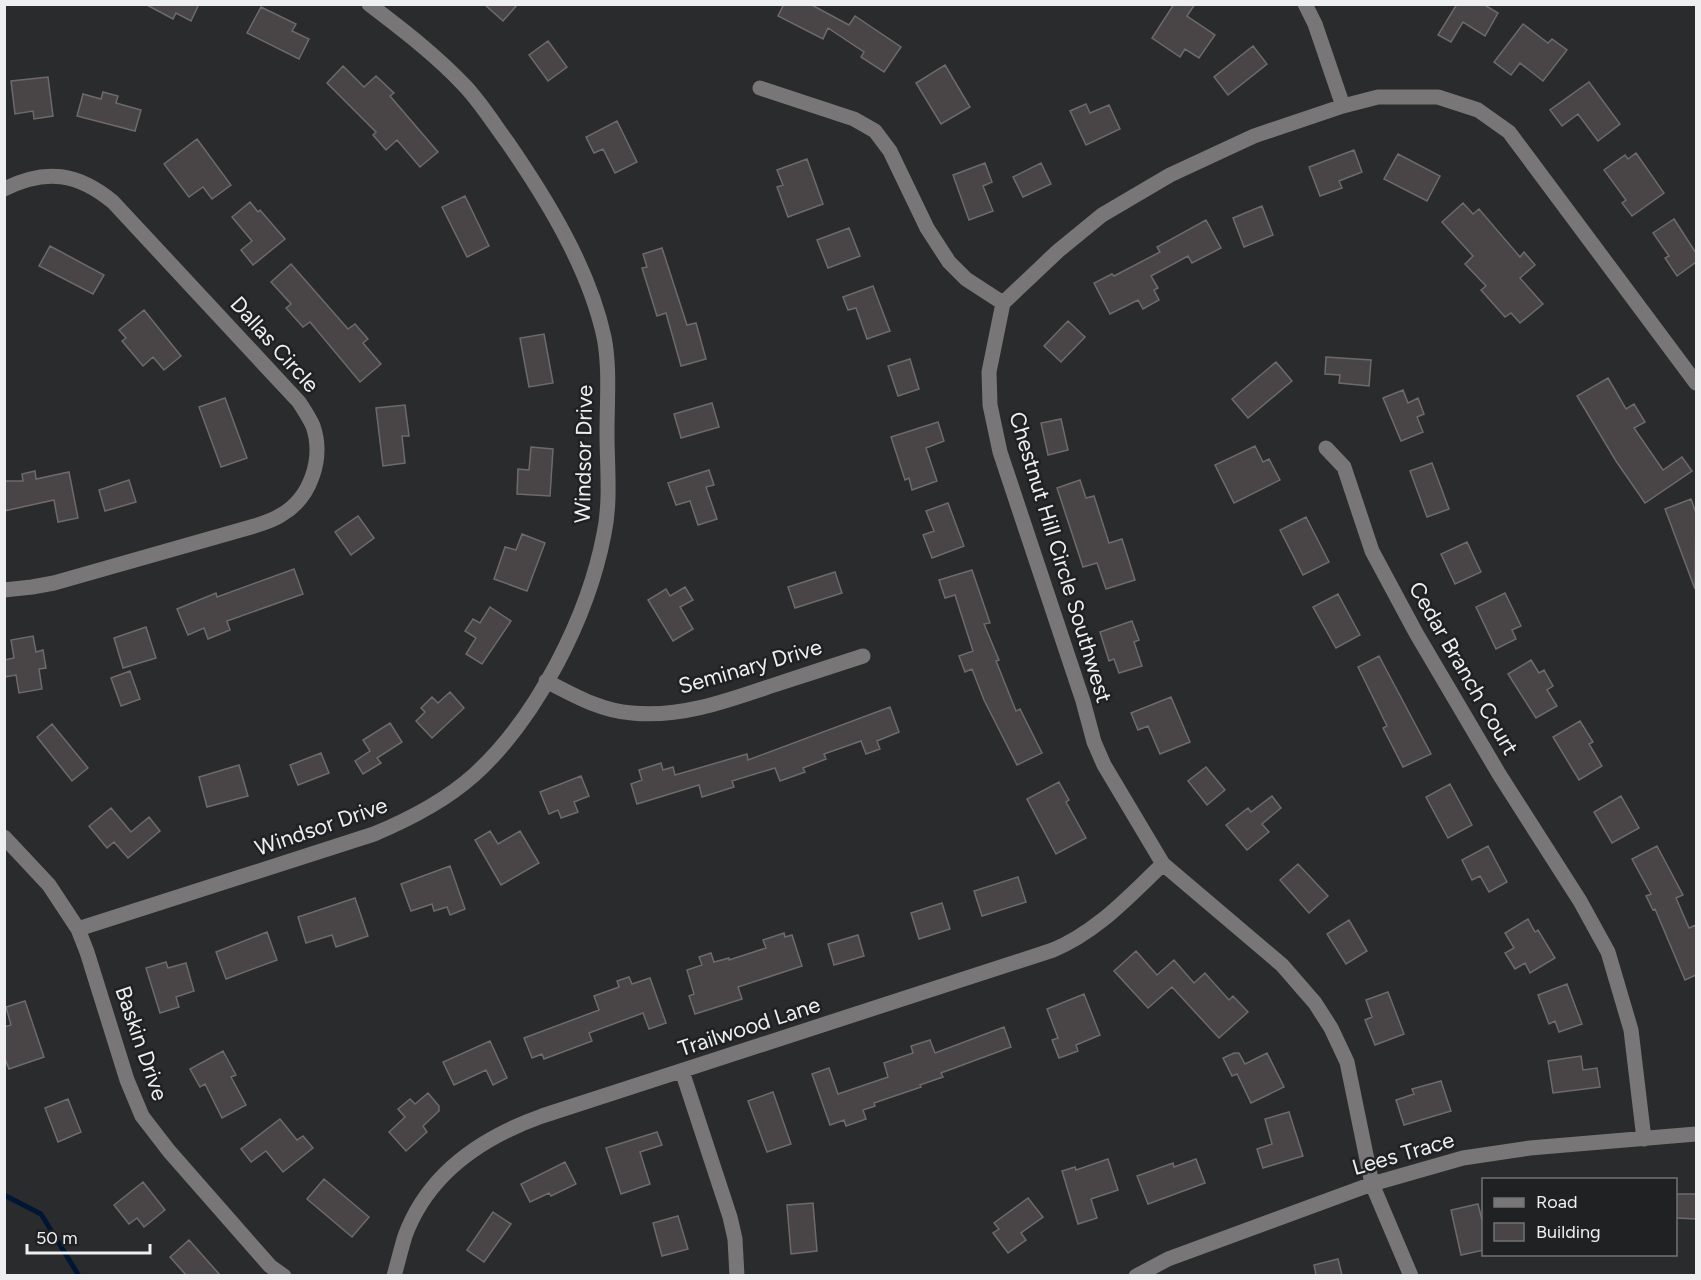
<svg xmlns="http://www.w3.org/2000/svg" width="1701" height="1280" viewBox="0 0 1701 1280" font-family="Figtree,sans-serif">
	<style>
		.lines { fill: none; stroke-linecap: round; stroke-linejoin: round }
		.stream { stroke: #001734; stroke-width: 5 }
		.building { fill: #494546; stroke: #6e6a6b; stroke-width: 1.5 }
		.minor { stroke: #787676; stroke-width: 15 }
		.labels { text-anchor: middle; stroke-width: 5; stroke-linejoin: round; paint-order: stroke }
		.street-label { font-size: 22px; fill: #eeeff0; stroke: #1f2123 }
	</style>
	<rect width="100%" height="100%" fill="#292b2d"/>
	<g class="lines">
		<!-- stream -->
		<path class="stream" d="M4 1195 41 1214 79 1276"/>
	</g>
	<!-- building -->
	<path class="building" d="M145 4H199L191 21 176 13 173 19Z
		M484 4H518L503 21Z
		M784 4H810L849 25 855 16 901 47 884 72 861 57 864 52 828 28 823 39 778 16Z
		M1174 4H1195L1187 16 1215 35 1199 58 1185 49 1180 57 1152 38Z
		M1457 4H1483L1498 13 1485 36 1463 22 1451 42 1438 35Z
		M261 7 296 24 292 31 309 39 299 59 247 33Z
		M1523 24 1548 43 1552 39 1567 50 1543 81 1520 63 1511 75 1494 62Z
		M548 41 567 67 548 81 529 55Z
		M1253 46 1267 64 1228 95 1214 77Z
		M945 65 970 107 941 124 916 83Z
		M343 66 364 87 376 76 394 93 390 96 438 152 420 167 397 140 386 150 373 135 376 132 327 83Z
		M48 77 53 116 34 119 33 111 15 114 11 81Z
		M1589 82 1620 124 1598 141 1578 114 1562 126 1550 110Z
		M103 92 118 96 116 103 141 110 135 131 77 116 83 94 101 99Z
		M1086 104 1090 113 1109 105 1120 129 1086 145 1070 111Z
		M617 121 637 162 615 173 603 149 594 153 586 137Z
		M197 139 231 185 212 199 203 187 189 197 164 164Z
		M1354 150 1362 172 1339 181 1342 188 1320 196 1309 167Z
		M1636 153 1664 193 1632 216 1622 203 1626 200 1604 170 1625 155 1628 159Z
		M1398 154 1440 176 1427 201 1384 179Z
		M807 159 823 204 788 217 777 187 783 185 777 170Z
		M985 163 992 182 983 186 993 211 969 220 953 175Z
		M1041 163 1051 184 1023 197 1013 177Z
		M465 196 489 246 467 257 442 207Z
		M250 202 258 212 260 210 285 239 253 265 241 250 252 241 232 217Z
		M1463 203 1473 214 1479 209 1520 257 1524 252 1535 265 1520 278 1543 304 1520 323 1511 313 1505 317 1481 290 1486 286 1465 264 1473 256 1442 222Z
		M1262 206 1273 235 1244 247 1233 218Z
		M1674 219 1696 253V262L1677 276 1665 258 1669 256 1653 233Z
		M1206 220 1221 248 1192 263 1188 256 1151 276 1158 288 1154 290 1159 300 1143 309 1138 300 1110 314 1094 283 1112 274 1114 276 1160 252 1157 247Z
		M849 228 860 256 828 268 817 240Z
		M50 246 104 275 93 294 39 266Z
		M662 248 687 325 696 323 706 359 681 366 666 313 657 316 642 268 647 267 643 254Z
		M291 264 348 329 355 324 368 339 363 343 381 364 360 382 310 322 303 327 286 308 291 304 271 282Z
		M873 286 890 331 867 339 856 308 848 310 843 297Z
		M144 310 181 356 164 370 153 357 143 366 122 341 126 338 119 330Z
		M1068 321 1085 337 1061 362 1044 346Z
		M544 334 553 383 529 387 520 338Z
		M1326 357 1371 360 1369 386 1339 383 1340 375 1325 374Z
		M910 359 919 389 898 396 888 366Z
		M1276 362 1292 381 1248 418 1232 399Z
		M1608 378 1626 409 1634 404 1645 422 1634 428 1663 470 1682 457 1692 471 1645 503 1616 461 1577 396Z
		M1403 390 1408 403 1418 398 1424 414 1417 417 1423 432 1401 441 1383 398Z
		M225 398 247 458 221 467 199 407Z
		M712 403 719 427 681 438 674 414Z
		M405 405 409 436H402L405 463 383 466 376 408Z
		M1061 419 1068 450 1048 455 1041 423Z
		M938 422 944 441 926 448 937 481 912 490 909 478 905 480 891 437Z
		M1255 446 1263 462 1269 459 1280 480 1234 503 1215 465Z
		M531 447 553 449 550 496 517 494 518 469 529 470Z
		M1432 463 1449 509 1427 517 1410 471Z
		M709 470 714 485 706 487 717 519 698 525 690 501 676 505 668 483Z
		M35 471 36 479 69 472 78 518 58 522 54 500 4 511V481H23L22 474Z
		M129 480 136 502 105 511 99 490Z
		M1080 480 1086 498 1094 496 1109 543 1122 539 1135 580 1106 589 1097 563 1083 567 1057 488Z
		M1691 499 1696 513 1695 589 1665 509Z
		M948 503 964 546 932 558 923 535 934 531 926 511Z
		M358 516 374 538 351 555 335 532Z
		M1306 517 1329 562 1303 575 1280 530Z
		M522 534 545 543 527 591 494 579 505 547 516 550Z
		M1467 542 1481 572 1455 584 1441 554Z
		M294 569 303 594 227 621 230 630 208 639 204 628 188 635 177 609 216 593 217 597Z
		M972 570 990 623 984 624 999 660 996 661 1016 711 1020 709 1042 753 1017 765 984 700 972 669 965 672 959 656 973 651 955 595 945 598 939 580Z
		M835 572 842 593 795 608 788 587Z
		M685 587 693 600 680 607 693 629 673 641 648 600 666 589 670 596Z
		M1505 593 1521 626 1512 630 1516 639 1496 649 1476 607Z
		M1338 594 1360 635 1336 648 1313 607Z
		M490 607 511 621 482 664 466 654 476 638 465 631 473 619 480 623Z
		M1132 621 1139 640 1134 642 1142 666 1119 673 1114 659 1109 661 1100 632Z
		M146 627 156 658 123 668 114 638Z
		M33 636 36 652 43 650 46 668 39 669 42 689 19 693 16 675 4 677V660L14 658 11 640Z
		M1379 656 1431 754 1403 767 1383 728 1387 726 1358 667Z
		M1531 660 1539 673 1544 670 1553 686 1547 690 1557 706 1536 718 1508 674Z
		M130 671 140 699 121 706 111 678Z
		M450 692 464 708 432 738 416 721 425 712 421 708 432 697 438 703Z
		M1171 697 1190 742 1160 754 1148 726 1138 730 1131 713Z
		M890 707 899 732 877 741 880 749 866 754 861 741 824 754 826 759 803 768 805 772 780 781 775 768 732 781 734 787 702 797 699 785 637 804 631 784 642 780 639 770 661 763 663 770 673 767 675 775 747 754 748 760Z
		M1580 721 1593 742 1589 744 1602 766 1579 780 1553 737Z
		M390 723 402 742 377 758 381 763 363 774 355 761 370 751 363 740Z
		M52 724 88 768 72 781 37 737Z
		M321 753 329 773 298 785 290 765Z
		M239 765 248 796 207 807 199 777Z
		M1206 767 1225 790 1207 805 1188 781Z
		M581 776 589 796 574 802 578 812 561 818 558 810 549 814 540 792Z
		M1059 782 1069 800 1066 802 1086 838 1056 854 1027 799Z
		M1450 784 1472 825 1448 838 1426 797Z
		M1272 796 1281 808 1262 824 1269 832 1247 850 1226 825 1248 808 1251 812Z
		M1621 796 1639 828 1612 843 1594 812Z
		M111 808 131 832 149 817 160 831 128 858 114 842 107 848 89 826Z
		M490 831 498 844 520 831 539 863 501 885 475 840Z
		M1488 846 1507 882 1489 892 1480 876 1472 880 1462 860Z
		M1657 846 1683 895 1676 898 1689 928 1696 925V975L1685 980 1655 909 1653 910 1646 896 1651 894 1632 859Z
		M1298 864 1328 896 1309 913 1280 880Z
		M450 866 465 909 450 915 447 907 434 911 432 904 411 911 401 884Z
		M1018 877 1026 902 982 916 974 891Z
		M355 898 368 936 336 947 332 935 306 943 298 917Z
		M942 903 950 929 919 939 911 913Z
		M1528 919 1535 932 1538 930 1555 958 1530 973 1525 963 1515 969 1505 953 1514 948 1505 933Z
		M1349 920 1367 951 1346 964 1327 934Z
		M267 932 277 960 226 979 216 952Z
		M784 933 785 937 792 935 802 966 738 987 742 999 695 1014 689 996 694 994 687 970 702 965 699 957 711 953 714 962 729 958V960L766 948 763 940Z
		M858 935 864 956 834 965 828 944Z
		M1136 951 1157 975 1174 960 1194 983 1205 973 1229 1000 1233 996 1248 1012 1219 1038 1172 987 1148 1008 1114 971Z
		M166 962 168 968 186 963 194 991 176 997 179 1007 160 1013 146 968Z
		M629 977 632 984 650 978 666 1023 649 1029 643 1013 589 1033 592 1041 544 1059 542 1054 532 1058 524 1038 599 1010 594 996 619 987 617 981Z
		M1567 984 1582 1024 1559 1032 1555 1021 1549 1024 1538 995Z
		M1388 992 1404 1034 1375 1045 1365 1020 1372 1017 1366 1000Z
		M1084 994 1100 1035 1076 1045 1078 1051 1059 1058 1052 1040 1058 1038 1047 1009Z
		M25 1001 44 1057 9 1069 4 1056V1027L11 1025 6 1007Z
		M1004 1027 1011 1047 941 1073 943 1077 920 1085 921 1087 874 1103 875 1106 863 1110 866 1119 846 1126 844 1120 830 1125 812 1074 829 1068 838 1094 888 1077 884 1063 913 1053 911 1046 930 1040 935 1053Z
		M490 1041 507 1078 493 1085 486 1070 454 1085 443 1062Z
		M223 1051 236 1075 231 1077 246 1105 222 1118 205 1084 200 1087 190 1069Z
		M1234 1053H1239L1245 1064 1267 1053 1284 1087 1251 1103 1237 1074 1232 1076 1223 1058Z
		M1581 1056 1583 1070 1597 1068 1600 1087 1553 1093 1548 1061Z
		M1441 1081 1451 1111 1404 1125 1396 1100 1414 1094 1412 1089Z
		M773 1092 791 1144 767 1152 748 1101Z
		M428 1093 439 1106V1111L423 1126 427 1132 406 1151 389 1132 405 1117 398 1109 410 1099 415 1104Z
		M68 1099 81 1132 58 1142 45 1108Z
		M1289 1112 1303 1156 1263 1168 1257 1149 1272 1144 1265 1119Z
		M280 1119 297 1140 303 1136 313 1148 283 1172 266 1151 251 1162 241 1149Z
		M657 1132 662 1145 640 1152 650 1184 621 1194 606 1148Z
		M1108 1159 1118 1190 1091 1199 1097 1218 1078 1224 1062 1171 1075 1167 1076 1170Z
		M1196 1159 1205 1183 1148 1204 1137 1176 1173 1163 1174 1167Z
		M565 1162 576 1184 551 1196 549 1193 530 1202 521 1184Z
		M324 1179 369 1217 352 1237 307 1199Z
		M143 1182 165 1210 144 1227 137 1218 129 1224 114 1205Z
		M1676 1194H1696V1219L1676 1218Z
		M1028 1198 1043 1217 1021 1233 1026 1240 1008 1253 993 1233 999 1229 994 1223Z
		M813 1203 817 1251 791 1254 787 1205Z
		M1478 1204 1484 1228V1250L1461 1255 1451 1210Z
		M493 1212 511 1224 484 1262 467 1250Z
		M678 1216 688 1249 662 1256 653 1223Z
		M189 1240 220 1275H186L170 1257Z
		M1338 1259 1342 1275H1316L1314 1265Z"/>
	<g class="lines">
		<!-- minor -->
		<path class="minor" d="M1305 4 1315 24 1343 106
			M760 88 854 119 875 131 890 151 927 228 949 262 966 279 1003 303
			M4 189C46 168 78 173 113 202L299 402C304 410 309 417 313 426 324 458 311 498 281 515 272 521 261 524 251 527L54 583 32 587 4 590
			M1326 448 1344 467 1372 551 1416 633 1499 774 1580 901 1608 952 1631 1030 1644 1139
			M546 681C573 695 601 711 632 713 680 718 727 701 771 686 802 676 832 666 863 656
			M4 837 49 885 78 929 87 952 127 1080 142 1116 169 1151 270 1266 284 1276
			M78 929 374 834C410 819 445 801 474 775 537 718 588 617 604 534 611 501 607 466 607 433 607 401 610 367 604 337 589 268 547 200 508 143 494 124 481 103 465 86 436 55 403 30 369 4
			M682 1071 730 1217 735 1239 737 1276
			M394 1276C398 1262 401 1249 405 1236 428 1173 483 1137 542 1116L1053 950C1097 932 1129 896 1163 864
			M1136 1276 1168 1259 1372 1184 1463 1158 1530 1148 1696 1134
			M1411 1276 1372 1184 1347 1062 1331 1028 1315 1003 1282 965 1163 864 1104 765 1094 742 1083 701 1000 452 990 405 989 372 1003 303 1058 251 1102 215 1170 175 1254 136 1343 106 1378 97H1438L1478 110 1509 132 1696 383"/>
	</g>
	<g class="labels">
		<!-- street labels -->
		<g class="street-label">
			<text transform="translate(275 344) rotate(48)" y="8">Dallas Circle</text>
			<text transform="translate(583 454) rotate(-89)" y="8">Windsor Drive</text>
			<text transform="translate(1061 557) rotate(73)" y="8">Chestnut Hill Circle Southwest</text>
			<text transform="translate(750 666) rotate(-16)" y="8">Seminary Drive</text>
			<text transform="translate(1464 668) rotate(60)" y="8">Cedar Branch Court</text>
			<text transform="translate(321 826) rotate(-19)" y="8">Windsor Drive</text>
			<text transform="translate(749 1026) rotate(-18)" y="8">Trailwood Lane</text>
			<text transform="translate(142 1043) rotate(71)" y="8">Baskin Drive</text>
			<text transform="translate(1403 1153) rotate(-16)" y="8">Lees Trace</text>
		</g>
	</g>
	<!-- border -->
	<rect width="1701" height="1280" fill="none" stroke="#eeeff0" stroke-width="12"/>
	<!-- legend -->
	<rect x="1482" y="1178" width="195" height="78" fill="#1f2123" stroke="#727375" stroke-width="1.5"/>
	<rect x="1494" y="1198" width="30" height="9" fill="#787676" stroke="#727375" stroke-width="1.5"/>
	<text x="1536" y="1208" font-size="18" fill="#eeeff0">Road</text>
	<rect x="1494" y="1223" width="30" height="18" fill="#494546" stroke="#727375" stroke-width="1.5"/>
	<text x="1536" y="1238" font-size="18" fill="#eeeff0">Building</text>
	<!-- scale -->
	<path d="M27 1244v9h123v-9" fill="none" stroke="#eeeff0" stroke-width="3"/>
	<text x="36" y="1244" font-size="18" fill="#eeeff0" stroke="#1f2123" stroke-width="4.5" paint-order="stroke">50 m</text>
</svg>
